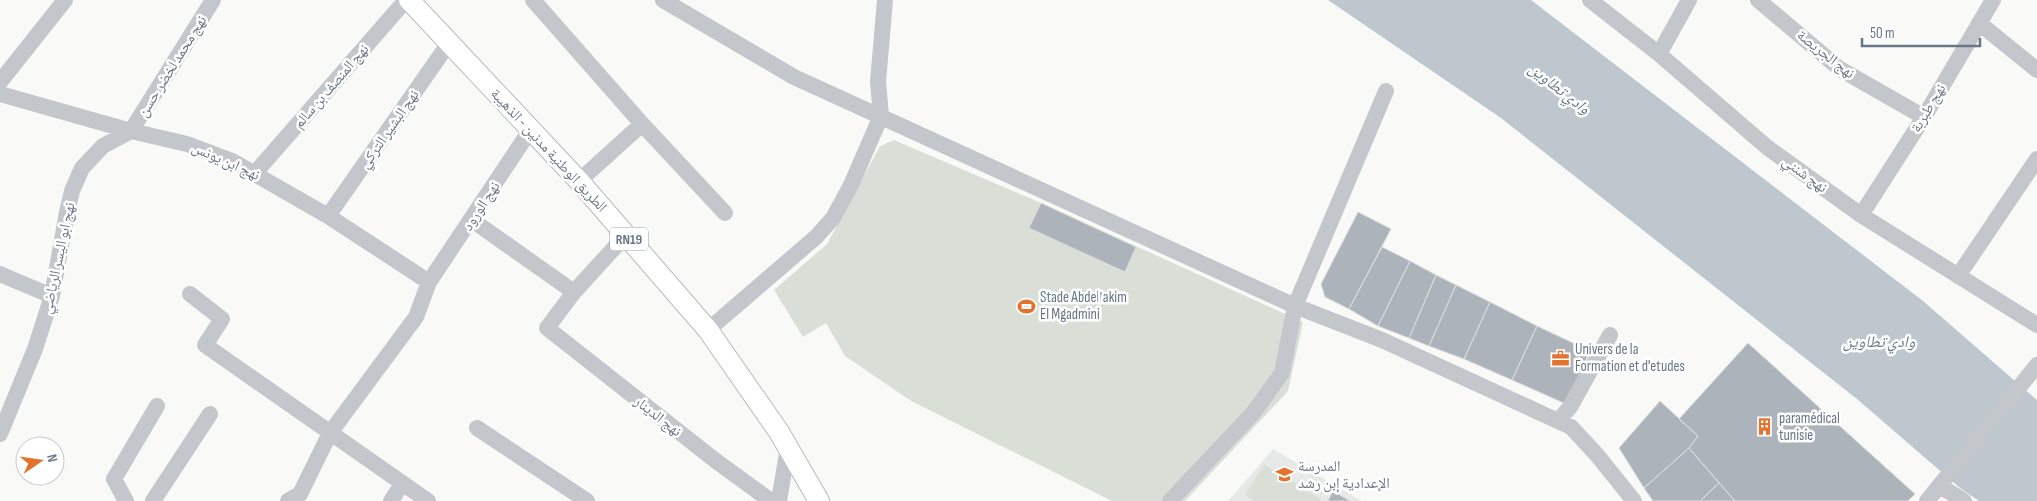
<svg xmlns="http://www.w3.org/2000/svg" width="2037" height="501" viewBox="0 0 2037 501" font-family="'Sofia Sans Condensed','Noto Naskh Arabic',sans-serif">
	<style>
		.built { fill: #e7e9e9 }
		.green { fill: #d9dfd7 }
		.water { fill: #bec7cd }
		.building { fill: #acb3ba; stroke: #dbdcda }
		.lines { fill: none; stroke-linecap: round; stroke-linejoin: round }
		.major-casing { stroke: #b7babf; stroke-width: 22 }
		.minor { stroke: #c3c7cb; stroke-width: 16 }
		.major { stroke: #fff; stroke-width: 20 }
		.labels { text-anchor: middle; stroke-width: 5; stroke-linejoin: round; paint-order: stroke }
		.shield { fill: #fff; stroke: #969fac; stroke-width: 1 }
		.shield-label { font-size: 14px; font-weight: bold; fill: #697688 }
		.street-label { font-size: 15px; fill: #697688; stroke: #fff }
		.poi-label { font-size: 15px; fill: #697688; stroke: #fff; text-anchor: start }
		.water-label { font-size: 16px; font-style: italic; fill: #657783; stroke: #fff }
	</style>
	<rect width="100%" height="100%" fill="#f9faf8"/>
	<!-- built -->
	<path class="built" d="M1273 449 1362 501H1228Z"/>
	<!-- green -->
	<path class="green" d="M894 140 1041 203 1303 322 1288 391 1185 501H1112L911 401 845 356 826 323 803 337 774 290 827 244 880 146Z
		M1264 464 1321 499 1320 501H1255L1245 495Z"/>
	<!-- water -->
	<path class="water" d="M1328 0H1531L1923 301 2037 400V501H1979L1960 488 1857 399 1501 118Z"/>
	<!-- building -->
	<path class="building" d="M1041 203 1136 247 1125 272 1029 228Z
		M1358 212 1391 229 1349 309 1325 297 1321 284Z
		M1382 247 1410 261 1378 326 1349 309Z
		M1410 261 1436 275 1409 338 1378 326Z
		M1436 275 1456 285 1429 346 1409 338Z
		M1456 285 1490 302 1464 359 1429 346Z
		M1490 302 1537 326 1512 380 1464 359Z
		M1537 326 1590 351 1566 404 1512 380Z
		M1748 343 1915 494 1908 501H1735L1689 448 1698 436 1679 419Z
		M1660 401 1698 436 1689 448 1644 488 1619 448Z
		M1689 448 1719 483 1700 501H1653L1644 488Z
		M1719 483 1735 501H1700Z
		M1333 491 1350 501H1328Z"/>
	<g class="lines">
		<defs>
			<path id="major" d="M409 0 579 181 708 330 779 432 819 501"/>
		</defs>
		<!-- major casing -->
		<use href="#major" class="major-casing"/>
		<!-- minor -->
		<path class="minor" d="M533 0 642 124 725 213
			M663 0 794 77 1295 306 1382 340 1571 427 1597 455 1634 501
			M1590 0 1659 54 1768 148 1861 215 2037 325
			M1758 0 1840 69 1924 117
			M1979 23 2037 70
			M1659 54 1689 0
			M0 82 65 0
			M0 94 131 131 187 144 232 161 328 216 429 282
			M255 173 406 0
			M579 181 642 124
			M1861 215 1924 117 1993 0
			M328 216 449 43
			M472 220 574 292
			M626 235 574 292 547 328 716 461 771 501
			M0 274 52 296
			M1958 276 2037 159
			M190 294 222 319 205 345 428 501
			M708 330 816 237 833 218 851 185 881 116 878 82 885 0
			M1558 421 1570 407 1610 335
			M477 428 587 501
			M0 434 35 349 52 296 67 212 72 191 82 168 103 146 131 131 213 0
			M1940 486 1964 501
			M126 501 114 479 157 406
			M153 501 210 414
			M288 501 300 494 330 433 416 317 429 282 531 129
			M391 501 402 484
			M779 501 788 447
			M1170 501 1253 413 1282 373 1295 306 1386 91
			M1927 501 2037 365"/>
		<!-- major -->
		<use href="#major" class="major"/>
	</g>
	<!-- icons -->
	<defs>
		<symbol id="stadium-bare" viewBox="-9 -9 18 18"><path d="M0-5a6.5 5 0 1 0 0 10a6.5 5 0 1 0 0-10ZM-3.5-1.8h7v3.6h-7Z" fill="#e3732f" stroke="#fff" stroke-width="2.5" paint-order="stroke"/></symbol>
		<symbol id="office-bare" viewBox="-9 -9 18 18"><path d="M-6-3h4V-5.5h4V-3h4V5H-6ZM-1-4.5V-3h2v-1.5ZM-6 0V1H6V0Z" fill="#e3732f" stroke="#fff" stroke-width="2.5" paint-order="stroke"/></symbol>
		<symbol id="building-bare" viewBox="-9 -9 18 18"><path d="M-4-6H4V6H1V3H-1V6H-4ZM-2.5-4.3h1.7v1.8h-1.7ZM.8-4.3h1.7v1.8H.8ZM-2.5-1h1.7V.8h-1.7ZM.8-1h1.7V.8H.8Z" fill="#e3732f" stroke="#fff" stroke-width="2.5" paint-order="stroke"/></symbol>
		<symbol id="school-bare" viewBox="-9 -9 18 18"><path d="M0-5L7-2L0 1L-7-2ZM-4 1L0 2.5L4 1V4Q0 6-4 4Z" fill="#e3732f" stroke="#fff" stroke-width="2.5" paint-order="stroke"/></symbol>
	</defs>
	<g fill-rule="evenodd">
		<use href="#stadium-bare" x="1014" y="294" width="25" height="25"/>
		<use href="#office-bare" x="1548" y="346" width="25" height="25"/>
		<use href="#building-bare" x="1752" y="414" width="25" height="25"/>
		<use href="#school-bare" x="1272" y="462" width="25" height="25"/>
	</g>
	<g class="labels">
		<!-- shield labels -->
		<rect class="shield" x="610" y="227.5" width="38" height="23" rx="4"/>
		<g class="shield-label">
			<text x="629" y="244">RN19</text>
		</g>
		<!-- street labels -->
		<g class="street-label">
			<text transform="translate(1826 54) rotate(38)" y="5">نهج الجريصة</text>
			<text transform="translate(172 66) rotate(-58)" y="5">نهج محمد لخضر حسن</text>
			<text transform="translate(331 86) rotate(-49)" y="5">نهج المنصف بن سالم</text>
			<text transform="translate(1928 108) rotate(-59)" y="5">نهج طبربة</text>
			<text transform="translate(389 129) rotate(-55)" y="5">نهج البشير التركي</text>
			<text transform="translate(549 150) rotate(47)" y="5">الطريق الوطنية مدنين - الذهيبة</text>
			<text transform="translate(226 161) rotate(24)" y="5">نهج ابن يونس</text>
			<text transform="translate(1805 174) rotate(36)" y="5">نهج شنني</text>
			<text transform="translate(481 206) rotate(-57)" y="5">نهج الورود</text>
			<text transform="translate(58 258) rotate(-78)" y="5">نهج ابو اليسر الرياضي</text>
			<text transform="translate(658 416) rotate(38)" y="5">نهج الدينار</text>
		</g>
		<!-- poi labels -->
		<g class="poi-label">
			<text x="1040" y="302">Stade Abdelاakim<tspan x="1040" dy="17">El Mgadmini</tspan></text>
			<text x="1575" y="354">Univers de la<tspan x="1575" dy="17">Formation et d'etudes</tspan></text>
			<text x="1779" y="423">paramédical<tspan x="1779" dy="17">tunisie</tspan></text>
			<text x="1298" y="471">المدرسة<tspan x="1298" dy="17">الإعدادية إبن رشد</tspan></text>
		</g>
		<!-- water labels -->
		<g class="water-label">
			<text transform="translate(1560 88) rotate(38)" y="6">وادي تطاوين</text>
			<text x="1879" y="347">وادي تطاوين</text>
		</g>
	</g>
	<!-- north arrow -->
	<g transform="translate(40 461) rotate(77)"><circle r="24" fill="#ffffff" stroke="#c3c8cf"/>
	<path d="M0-4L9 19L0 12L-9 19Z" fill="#e3732f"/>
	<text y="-8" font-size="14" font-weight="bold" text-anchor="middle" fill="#697688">N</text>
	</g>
	<!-- scale -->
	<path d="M1862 38v8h118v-8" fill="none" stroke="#697688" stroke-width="2.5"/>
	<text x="1870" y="38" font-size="15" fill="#697688" stroke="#ffffff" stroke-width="4" paint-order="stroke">50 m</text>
</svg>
